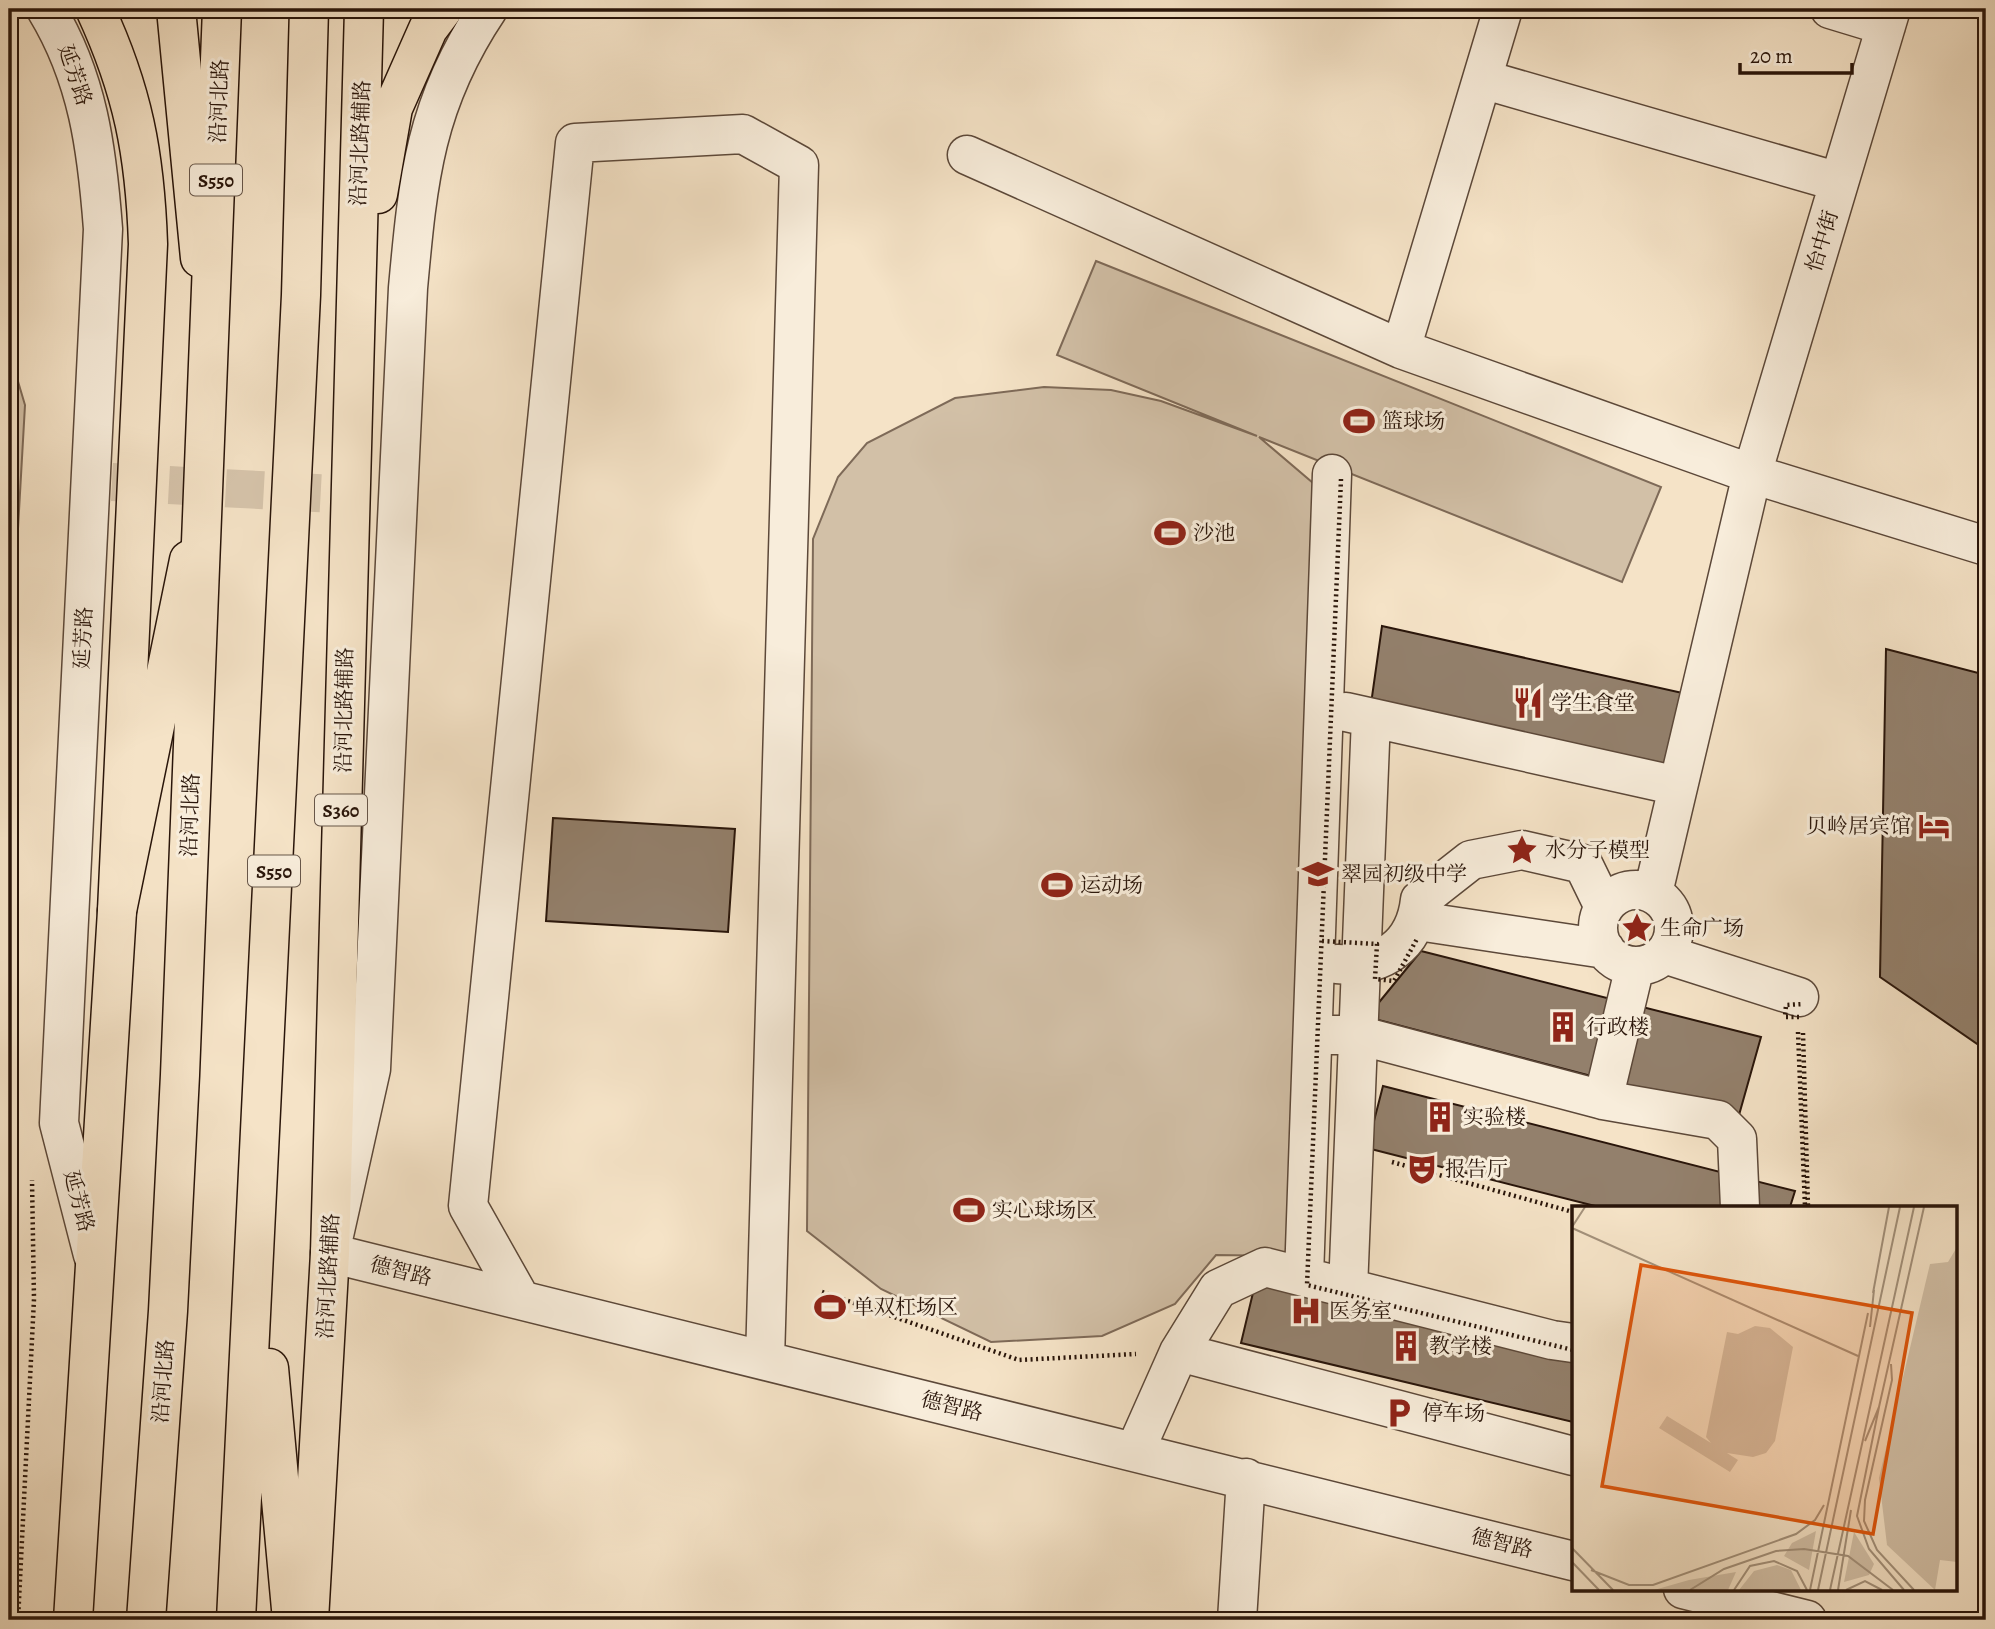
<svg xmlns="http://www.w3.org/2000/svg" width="1995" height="1629" viewBox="0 0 1995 1629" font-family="Alegreya,'Noto Serif SC',serif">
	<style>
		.green { fill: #d2c0a7; stroke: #7e6a58; stroke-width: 2 }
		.building { fill: #93806c; stroke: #29150a; stroke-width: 2 }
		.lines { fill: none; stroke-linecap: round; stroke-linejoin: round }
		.minor-tunnel { stroke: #d6c4ab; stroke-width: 38; stroke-dasharray: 38 19; stroke-linecap: butt }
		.minor-casing { stroke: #5c4839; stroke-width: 41 }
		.major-casing { stroke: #29150a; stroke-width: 41 }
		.highway-casing { stroke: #29150a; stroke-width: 41 }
		.path { stroke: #29150a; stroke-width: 4.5; stroke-dasharray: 2 3.5; stroke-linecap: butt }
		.minor { stroke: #f8eddb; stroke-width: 38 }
		.major { stroke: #f5e3c7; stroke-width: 38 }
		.highway { stroke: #f5e3c7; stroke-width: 38 }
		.path-bridge { stroke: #29150a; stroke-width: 4.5; stroke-dasharray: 2 3.5; stroke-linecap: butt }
		.labels { text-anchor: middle; stroke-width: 6; stroke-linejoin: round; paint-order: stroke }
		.shield { fill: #f8eddb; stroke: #675649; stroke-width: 2 }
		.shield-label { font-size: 19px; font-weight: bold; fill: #29150a }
		.street-label { font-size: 21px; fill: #29150a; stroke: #f8eddb }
		.poi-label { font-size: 21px; fill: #29150a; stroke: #f8eddb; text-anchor: start }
		.inset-road { fill: none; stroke: #a3917b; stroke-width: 2 }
		.view { fill: #de560c; fill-opacity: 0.15; stroke: #de560c; stroke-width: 3.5 }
		.inset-edge { fill: none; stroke: #29150a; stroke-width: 3.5 }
	</style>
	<rect width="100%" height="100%" fill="#f5e3c7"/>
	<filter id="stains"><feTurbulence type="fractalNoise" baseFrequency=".00286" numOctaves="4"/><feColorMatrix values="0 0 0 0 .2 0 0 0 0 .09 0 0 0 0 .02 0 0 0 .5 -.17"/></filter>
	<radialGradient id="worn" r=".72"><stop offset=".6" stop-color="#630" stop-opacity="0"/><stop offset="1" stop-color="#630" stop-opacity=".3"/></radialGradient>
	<!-- green -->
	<path class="green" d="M1096 261 1661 487 1622 582 1259 437 1313 483 1294 1256 1216 1255 1175 1304 1102 1336 991 1342 881 1289 807 1231 813 539 838 477 867 443 955 398 1044 387 1111 390 1161 401 1257 436 1057 355Z
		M9 351 25 405 9 687Z"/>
	<!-- building -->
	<path class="building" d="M1382 626 1687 694 1666 776 1370 711Z
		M1886 649 1986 675V1050L1880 977Z
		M553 818 735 829 728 932 546 921Z
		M1421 951 1761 1037 1739 1115 1367 1017Z
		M1383 1086 1795 1191 1790 1207H1599L1367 1148Z
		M1257 1276 1573 1350V1422L1241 1343Z"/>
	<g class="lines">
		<!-- minor-tunnel -->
		<path class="minor-tunnel" d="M112 482 370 496"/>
		<defs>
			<path id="minor" d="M46 9C88 78 97 149 103 229L59 1123 93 1255
				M488 9C425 103 418 178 408 288L371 1069 330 1253 1573 1561
				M1503 9 1401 349 1752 474 1986 546
				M1830 9 1886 26
				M1482 79 1839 182
				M967 155 1401 349
				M1346 712 1678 786
				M1598 928a38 38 0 1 1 76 0a38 38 0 1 1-76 0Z
				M1653 893 1752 474 1891 9
				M1418 921 1605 949
				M1664 954 1799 997
				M1337 964C1382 968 1415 946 1420 900L1471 860 1522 850 1583 864 1604 907
				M1635 966 1603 1100 1718 1120 1737 1139 1740 1207
				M1332 1035H1358L1603 1100
				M1304 1277 1332 474
				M1348 1289 1371 718
				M521 1300 468 1206 575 143 743 134 799 165 765 1360
				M1179 1352 1573 1456
				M1135 1451 1179 1352 1218 1289 1265 1267 1552 1340 1573 1343
				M1683 1589 1807 1620
				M1237 1620 1246 1478"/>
			<path id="major" d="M176 9 200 258
				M378 194 393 108 428 29 443 9
				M73 1620 117 911 189 560
				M309 1620 330 1253 364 9"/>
			<path id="highway" d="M95 9C133 91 145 154 148 244L117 911
				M269 1368 292 1620
				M146 1620 168 1311 180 1075 222 9
				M236 1620 301 295 309 9"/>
		</defs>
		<!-- minor casing -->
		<use href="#minor" class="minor-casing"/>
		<!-- major casing -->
		<use href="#major" class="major-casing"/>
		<!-- highway casing -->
		<use href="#highway" class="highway-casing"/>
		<!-- path -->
		<path class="path" d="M1798 1032 1805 1207
			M1803 1033 1808 1207
			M1392 1162 1573 1212
			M822 1292 1019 1360 1136 1354
			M18 1620 34 1299 32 1180"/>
		<!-- minor -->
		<use href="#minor" class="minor"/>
		<!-- major -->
		<use href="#major" class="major"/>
		<!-- highway -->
		<use href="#highway" class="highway"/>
		<!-- path-bridge -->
		<path class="path-bridge" d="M1341 479 1307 1285 1573 1350
			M1322 941 1377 944 1375 979 1394 981 1418 937
			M1799 1017H1785L1786 1005 1803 1004"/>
	</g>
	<!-- icons -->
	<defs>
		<symbol id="stadium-bare" viewBox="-9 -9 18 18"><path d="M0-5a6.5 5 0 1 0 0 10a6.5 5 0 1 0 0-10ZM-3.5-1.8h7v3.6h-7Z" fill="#8f2418" stroke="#f8eddb" stroke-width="2.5" paint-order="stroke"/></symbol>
		<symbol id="restaurant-bare" viewBox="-9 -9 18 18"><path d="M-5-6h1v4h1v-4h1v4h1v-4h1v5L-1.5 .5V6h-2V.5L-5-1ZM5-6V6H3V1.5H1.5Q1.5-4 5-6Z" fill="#8f2418" stroke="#f8eddb" stroke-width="2.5" paint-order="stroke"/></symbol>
		<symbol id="hotel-bare" viewBox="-9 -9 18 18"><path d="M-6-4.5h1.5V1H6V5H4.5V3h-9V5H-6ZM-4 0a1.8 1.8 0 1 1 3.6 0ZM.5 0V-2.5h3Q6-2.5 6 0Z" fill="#8f2418" stroke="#f8eddb" stroke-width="2.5" paint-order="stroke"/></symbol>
		<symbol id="sight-bare" viewBox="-9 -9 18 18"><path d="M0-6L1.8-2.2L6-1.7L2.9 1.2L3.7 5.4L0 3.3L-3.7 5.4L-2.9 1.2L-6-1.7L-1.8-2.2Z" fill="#8f2418" stroke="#f8eddb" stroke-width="2.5" paint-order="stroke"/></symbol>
		<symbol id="school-bare" viewBox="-9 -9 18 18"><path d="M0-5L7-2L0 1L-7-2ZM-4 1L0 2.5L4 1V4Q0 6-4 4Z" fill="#8f2418" stroke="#f8eddb" stroke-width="2.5" paint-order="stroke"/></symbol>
		<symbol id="building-bare" viewBox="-9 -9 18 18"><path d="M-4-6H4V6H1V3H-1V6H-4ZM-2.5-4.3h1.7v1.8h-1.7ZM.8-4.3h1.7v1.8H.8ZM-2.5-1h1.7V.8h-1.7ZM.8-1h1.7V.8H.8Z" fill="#8f2418" stroke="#f8eddb" stroke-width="2.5" paint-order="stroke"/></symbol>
		<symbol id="theatre-bare" viewBox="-9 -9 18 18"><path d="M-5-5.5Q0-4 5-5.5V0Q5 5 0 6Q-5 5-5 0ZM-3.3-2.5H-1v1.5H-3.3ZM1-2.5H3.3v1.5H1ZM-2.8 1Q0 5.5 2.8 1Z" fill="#8f2418" stroke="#f8eddb" stroke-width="2.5" paint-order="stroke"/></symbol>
		<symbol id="hospital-bare" viewBox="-9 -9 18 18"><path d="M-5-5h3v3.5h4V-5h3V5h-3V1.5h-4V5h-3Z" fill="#8f2418" stroke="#f8eddb" stroke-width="2.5" paint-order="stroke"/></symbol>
		<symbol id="parking-bare" viewBox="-9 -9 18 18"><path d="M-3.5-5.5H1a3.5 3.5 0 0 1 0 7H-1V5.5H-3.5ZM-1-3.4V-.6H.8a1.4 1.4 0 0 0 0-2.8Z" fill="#8f2418" stroke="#f8eddb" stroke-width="2.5" paint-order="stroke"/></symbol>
	</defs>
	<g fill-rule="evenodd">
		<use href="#stadium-bare" x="1337" y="399" width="44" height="44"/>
		<use href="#stadium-bare" x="1148" y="511" width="44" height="44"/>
		<use href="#restaurant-bare" x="1506" y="681" width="44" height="44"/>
		<use href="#hotel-bare" x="1912" y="804" width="44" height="44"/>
		<use href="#sight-bare" x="1500" y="828" width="44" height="44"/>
		<use href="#school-bare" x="1296" y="852" width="44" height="44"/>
		<use href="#stadium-bare" x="1035" y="863" width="44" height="44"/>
		<use href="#sight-bare" x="1615" y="906" width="44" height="44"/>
		<use href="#building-bare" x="1541" y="1005" width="44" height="44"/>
		<use href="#building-bare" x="1418" y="1095" width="44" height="44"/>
		<use href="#theatre-bare" x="1400" y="1147" width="44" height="44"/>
		<use href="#stadium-bare" x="947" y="1188" width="44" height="44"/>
		<use href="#stadium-bare" x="808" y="1285" width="44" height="44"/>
		<use href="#hospital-bare" x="1284" y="1289" width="44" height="44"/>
		<use href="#building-bare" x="1384" y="1324" width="44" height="44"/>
		<use href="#parking-bare" x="1377" y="1391" width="44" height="44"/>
	</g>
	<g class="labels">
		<!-- shield labels -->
		<g class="shield">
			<rect x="190" y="164.5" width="52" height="31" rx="5"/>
			<rect x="315" y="794.5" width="52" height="31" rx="5"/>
			<rect x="248" y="855.5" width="52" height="31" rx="5"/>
		</g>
		<g class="shield-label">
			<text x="216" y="187">S550</text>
			<text x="341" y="817">S360</text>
			<text x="274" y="878">S550</text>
		</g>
		<!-- street labels -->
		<g class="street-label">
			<text transform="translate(75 75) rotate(71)" y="7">延芳路</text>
			<text transform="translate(219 101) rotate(-88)" y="7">沿河北路</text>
			<text transform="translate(360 143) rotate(-88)" y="7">沿河北路辅路</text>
			<text transform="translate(1822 241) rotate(-73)" y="7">怡中街</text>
			<text transform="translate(83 638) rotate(-87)" y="7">延芳路</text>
			<text transform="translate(344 710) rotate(-89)" y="7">沿河北路辅路</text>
			<text transform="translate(190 815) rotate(-88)" y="7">沿河北路</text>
			<text transform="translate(79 1201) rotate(75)" y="7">延芳路</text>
			<text transform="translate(401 1271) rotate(14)" y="7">德智路</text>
			<text transform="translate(328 1276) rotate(-87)" y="7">沿河北路辅路</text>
			<text transform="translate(163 1381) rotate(-86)" y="7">沿河北路</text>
			<text transform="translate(952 1406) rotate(14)" y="7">德智路</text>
			<text transform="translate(1502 1543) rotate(14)" y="7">德智路</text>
		</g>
		<!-- poi labels -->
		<g class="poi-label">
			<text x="1382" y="428">篮球场</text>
			<text x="1193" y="540">沙池</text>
			<text x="1551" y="710">学生食堂</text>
			<text x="1911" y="833" text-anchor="end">贝岭居宾馆</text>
			<text x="1545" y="857">水分子模型</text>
			<text x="1341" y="881">翠园初级中学</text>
			<text x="1080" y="892">运动场</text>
			<text x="1660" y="935">生命广场</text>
			<text x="1586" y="1034">行政楼</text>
			<text x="1463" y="1124">实验楼</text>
			<text x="1445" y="1176">报告厅</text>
			<text x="992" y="1217">实心球场区</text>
			<text x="853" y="1314">单双杠场区</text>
			<text x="1329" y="1318">医务室</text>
			<text x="1429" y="1353">教学楼</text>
			<text x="1422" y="1420">停车场</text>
		</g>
	</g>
	<!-- overview -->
	<g transform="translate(1572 1206)">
		<rect width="385" height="385" fill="#f5e3c7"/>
		<path d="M385 41V356L368 354 363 384 315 339 307 272 358 58 376 56ZM183 120 198 122 221 141 203 235 194 247 181 251 155 247 166 254 158 266 87 222 95 210 139 237 134 231 155 126 166 128ZM244 325 237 364 212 350 220 337ZM282 326 302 358 297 369 272 376ZM205 359 219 364 229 384H167L182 365ZM164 366 156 384H82L117 374Z" fill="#d2c0a7"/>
		<path class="inset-road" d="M0 21 13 1M0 22 286 150M301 87 317 1M298 121 302 84M319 158 320 174 293 294 292 315 305 344 342 384M307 201 285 310 297 343 332 384M293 235 307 201 352 1M0 342 41 384M0 356 27 384M19 364 57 379H81L224 328 243 314 252 299M118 384 152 363 204 345 232 343 276 350 321 384M162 384 178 360 202 355 225 365 235 384M238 384 296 107M246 384 328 1M258 384 342 1M266 384 279 304M274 384 293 375 310 384"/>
		<path class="view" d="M69 59 340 107 301 328 30 280Z"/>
		<rect width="385" height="385" class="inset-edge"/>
	</g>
	<!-- margin -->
	<rect width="1995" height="1629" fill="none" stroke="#f5e3c7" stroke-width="35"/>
	<rect x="10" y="10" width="1974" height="1608" fill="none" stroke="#29150a" stroke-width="3.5"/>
	<rect x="18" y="18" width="1960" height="1594" fill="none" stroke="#29150a" stroke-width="2"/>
	<!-- scale -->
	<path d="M1740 63v10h112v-10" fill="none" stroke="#29150a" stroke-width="3.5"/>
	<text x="1750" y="63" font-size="21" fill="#29150a" stroke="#f8eddb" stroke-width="5" paint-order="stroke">20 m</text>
	<rect width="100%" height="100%" filter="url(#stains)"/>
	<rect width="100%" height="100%" fill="url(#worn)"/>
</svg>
